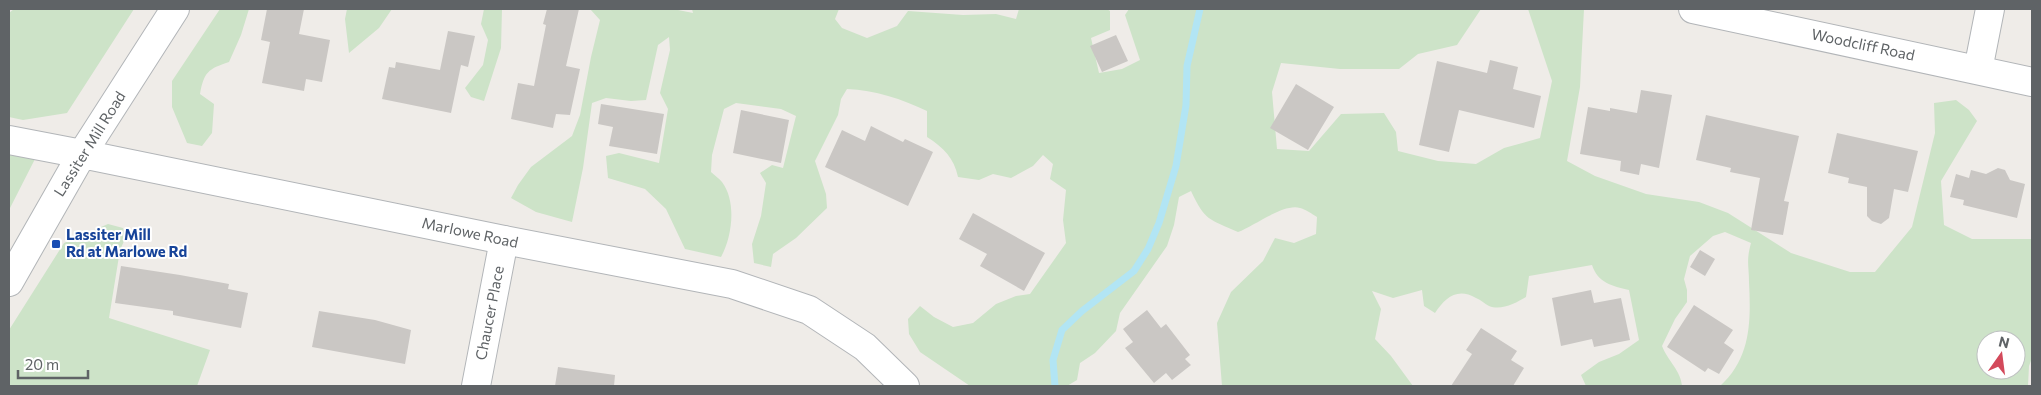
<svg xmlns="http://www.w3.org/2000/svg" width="2041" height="395" viewBox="0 0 2041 395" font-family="Commissioner,sans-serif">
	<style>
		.green { fill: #cde3c8; fill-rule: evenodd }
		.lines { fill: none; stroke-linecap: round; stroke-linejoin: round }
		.stream { stroke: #b2e5f4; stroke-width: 7 }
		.building { fill: #cac7c4 }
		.street-casing { stroke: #b2b5b8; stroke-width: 30 }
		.secondary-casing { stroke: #b2b5b8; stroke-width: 30 }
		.street { stroke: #fff; stroke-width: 28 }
		.secondary { stroke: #fff; stroke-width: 28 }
		.transit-dot { fill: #1a4fb4; stroke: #fff; stroke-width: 2 }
		.labels { text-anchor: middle; stroke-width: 4; stroke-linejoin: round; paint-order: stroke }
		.street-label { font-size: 15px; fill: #5f6366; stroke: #fff }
		.transit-label { font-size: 15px; font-weight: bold; fill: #164399; stroke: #fff; text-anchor: start }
	</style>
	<rect width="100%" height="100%" fill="#efece8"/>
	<!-- green -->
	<path class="green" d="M14 9H134L67 113 23 120 9 117V13Z
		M220 9H249L241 35 229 62C208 69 204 72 200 94L214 104 212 133 202 146 187 143 172 107V81Z
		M347 9H392L379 28 349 53 345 19Z
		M484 9H502L501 48 484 101 471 97 465 88 483 65 488 40 481 24Z
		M590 9H673L693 13 692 9H839L835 19 842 28 867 38 897 26 908 11 963 15 996 14 1016 19 1019 9H1107L1110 11V30L1091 38 1099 73 1122 69 1140 60 1125 15 1129 9H1481L1457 45 1418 54 1399 69H1340L1281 63 1272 92 1277 149 1309 151 1341 114 1384 113 1396 132 1398 151 1438 161 1476 164 1504 148 1540 138 1552 81 1528 9H1584L1580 87 1567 161 1595 176 1646 194 1699 202 1728 213 1791 253 1850 272H1875L1912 227 1935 133 1934 103 1956 100 1969 110 1977 121 1941 181 1944 225 1972 239H2032V358L2029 366 2028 386H1720C1751 358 1751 321 1749 282 1749 265 1746 261 1751 243L1725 232 1713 236 1690 256 1684 279 1687 290V302L1675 319 1662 346C1668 361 1681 371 1682 386H1586L1581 375 1599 362 1619 354 1639 340 1629 290C1612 286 1598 283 1592 265L1529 276 1526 297C1516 303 1501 311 1489 306 1485 304 1481 300 1476 298 1457 287 1445 298 1435 313L1424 306 1422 290 1393 298 1372 291 1381 309 1375 339 1391 356 1413 386H1222L1217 323 1231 292 1263 261 1275 238 1294 243 1316 234 1317 217C1312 214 1305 209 1300 208 1284 203 1254 226 1238 232 1209 219 1205 221 1191 191L1179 197 1174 225 1167 246 1120 313 1116 331 1095 353 1080 363 1077 380 1067 386H970L920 352 909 334 908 319 920 306 934 317 953 327 973 323 996 304 1016 296 1030 294 1066 243 1063 220 1066 190 1050 179 1053 164 1043 155 1033 166 1011 178 993 174 979 180 958 177C954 158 944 148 927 137V111C902 99 875 90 847 89L841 99 838 115 815 161 826 194 827 208 796 238 773 254 771 267 754 263 752 244 761 216 766 183 760 173 772 165 783 168 796 116 781 109 736 103 724 109 712 155 711 172C714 175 719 178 722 182 737 202 732 237 721 257L685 249 666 209 645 189 608 178 606 156 619 153 659 163 668 109 660 93 670 50 669 37 658 45 646 100 631 101 606 98 592 103 583 168 572 222 536 212 511 198 518 185 531 167 572 136 580 115 591 57 600 20ZM1986 340H2016V370H1986Z
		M9 155 35 159 9 210Z
		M108 224 123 228 125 239 120 250 109 318 210 350 197 386H9V330L64 243Z"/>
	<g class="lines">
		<!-- stream -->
		<path class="stream" d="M1055 386 1053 360 1062 330 1082 311 1134 271 1148 249 1159 223 1176 166 1186 105 1187 66 1200 9"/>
	</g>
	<!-- building -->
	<path class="building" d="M267 9H304L299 34 330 40 322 82 306 79 304 91 262 83 270 42 261 40Z
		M547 9H579L566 66 580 69 570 115 556 114 553 128 511 119 518 83 534 86 546 25 543 24Z
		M448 31 475 36 468 67 461 65 451 113 382 99 389 67 395 68 396 62 440 70Z
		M1116 35 1128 61 1102 72 1090 46Z
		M1490 60 1518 67 1513 89 1541 96 1534 128 1459 110 1449 152 1419 145 1437 61 1487 73Z
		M1296 84 1334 107 1308 150 1270 128Z
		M1641 90 1672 95 1659 168 1641 164 1639 175 1620 171 1621 161 1580 154 1588 107 1610 111V108L1637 113Z
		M601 104 664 114 657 154 609 146 613 127 598 124Z
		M741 110 789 120 781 163 733 153Z
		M1706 115 1799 136 1784 201 1789 202 1783 235 1751 230 1760 178 1730 172 1731 168 1696 160Z
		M871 126 903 142 905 139 933 152 908 206 825 167 842 130 865 141Z
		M1837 133 1918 151 1908 192 1894 189 1889 218 1881 224 1872 221 1867 216V187L1848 183 1849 178 1828 173Z
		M1998 168 2005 170 2010 180 2025 184 2017 218 1963 205 1964 200 1950 197 1956 174 1969 178 1971 170 1986 174Z
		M973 213 1045 253 1024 291 980 266 987 254 959 239Z
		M1700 250 1715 259 1705 276 1690 267Z
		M121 266 180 275 229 284 228 289 248 293 241 328 173 315V311L115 303Z
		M1591 290 1594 303 1621 298 1630 340 1594 347 1592 339 1561 346 1552 298Z
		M1694 305 1733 330 1724 343 1734 350 1719 374 1708 368 1705 372 1667 347Z
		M1147 310 1161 328 1166 324 1190 355 1185 359 1191 365 1172 380 1166 373 1154 383 1125 348 1133 342 1123 329Z
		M319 311 375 320 411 330 405 364 312 347Z
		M1481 328 1517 351 1511 360 1524 368 1513 386H1451L1472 354 1466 350Z
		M558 367 615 375 614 386H555Z"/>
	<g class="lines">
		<defs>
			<path id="street" d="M1693 9 2032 82
				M1978 70 1990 9
				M9 140 82 154
				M476 386 504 240"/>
			<path id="secondary" d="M82 154 504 240 732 284 809 310 865 347 905 386
				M9 282 82 154 175 9"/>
		</defs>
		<!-- street casing -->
		<use href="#street" class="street-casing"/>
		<!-- secondary casing -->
		<use href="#secondary" class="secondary-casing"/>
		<!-- street -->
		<use href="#street" class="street"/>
		<!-- secondary -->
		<use href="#secondary" class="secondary"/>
	</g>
	<!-- markers -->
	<rect class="transit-dot" x="51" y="239" width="10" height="10" rx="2.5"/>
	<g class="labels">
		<!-- street labels -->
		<g class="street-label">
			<text transform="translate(1863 45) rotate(12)" y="5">Woodcliff Road</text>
			<text transform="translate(90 144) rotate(-58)" y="5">Lassiter Mill Road</text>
			<text transform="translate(470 233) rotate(12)" y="5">Marlowe Road</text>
			<text transform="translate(490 313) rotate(-79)" y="5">Chaucer Place</text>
		</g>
		<!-- transit labels -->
		<g class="transit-label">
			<text x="66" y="240">Lassiter Mill<tspan x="66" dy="17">Rd at Marlowe Rd</tspan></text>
		</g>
	</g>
	<!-- border -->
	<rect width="2041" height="395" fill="none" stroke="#5f6366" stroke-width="20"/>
	<!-- north arrow -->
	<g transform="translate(2001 355) rotate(14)"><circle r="24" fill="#ffffff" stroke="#bfc1c2"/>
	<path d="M0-4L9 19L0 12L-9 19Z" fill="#d3495b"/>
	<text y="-8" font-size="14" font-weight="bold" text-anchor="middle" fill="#5f6366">N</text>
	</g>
	<!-- scale -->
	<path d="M18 370v8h70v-8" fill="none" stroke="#5f6366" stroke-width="2.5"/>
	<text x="25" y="370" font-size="15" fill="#5f6366" stroke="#ffffff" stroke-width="4" paint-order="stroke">20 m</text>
</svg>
